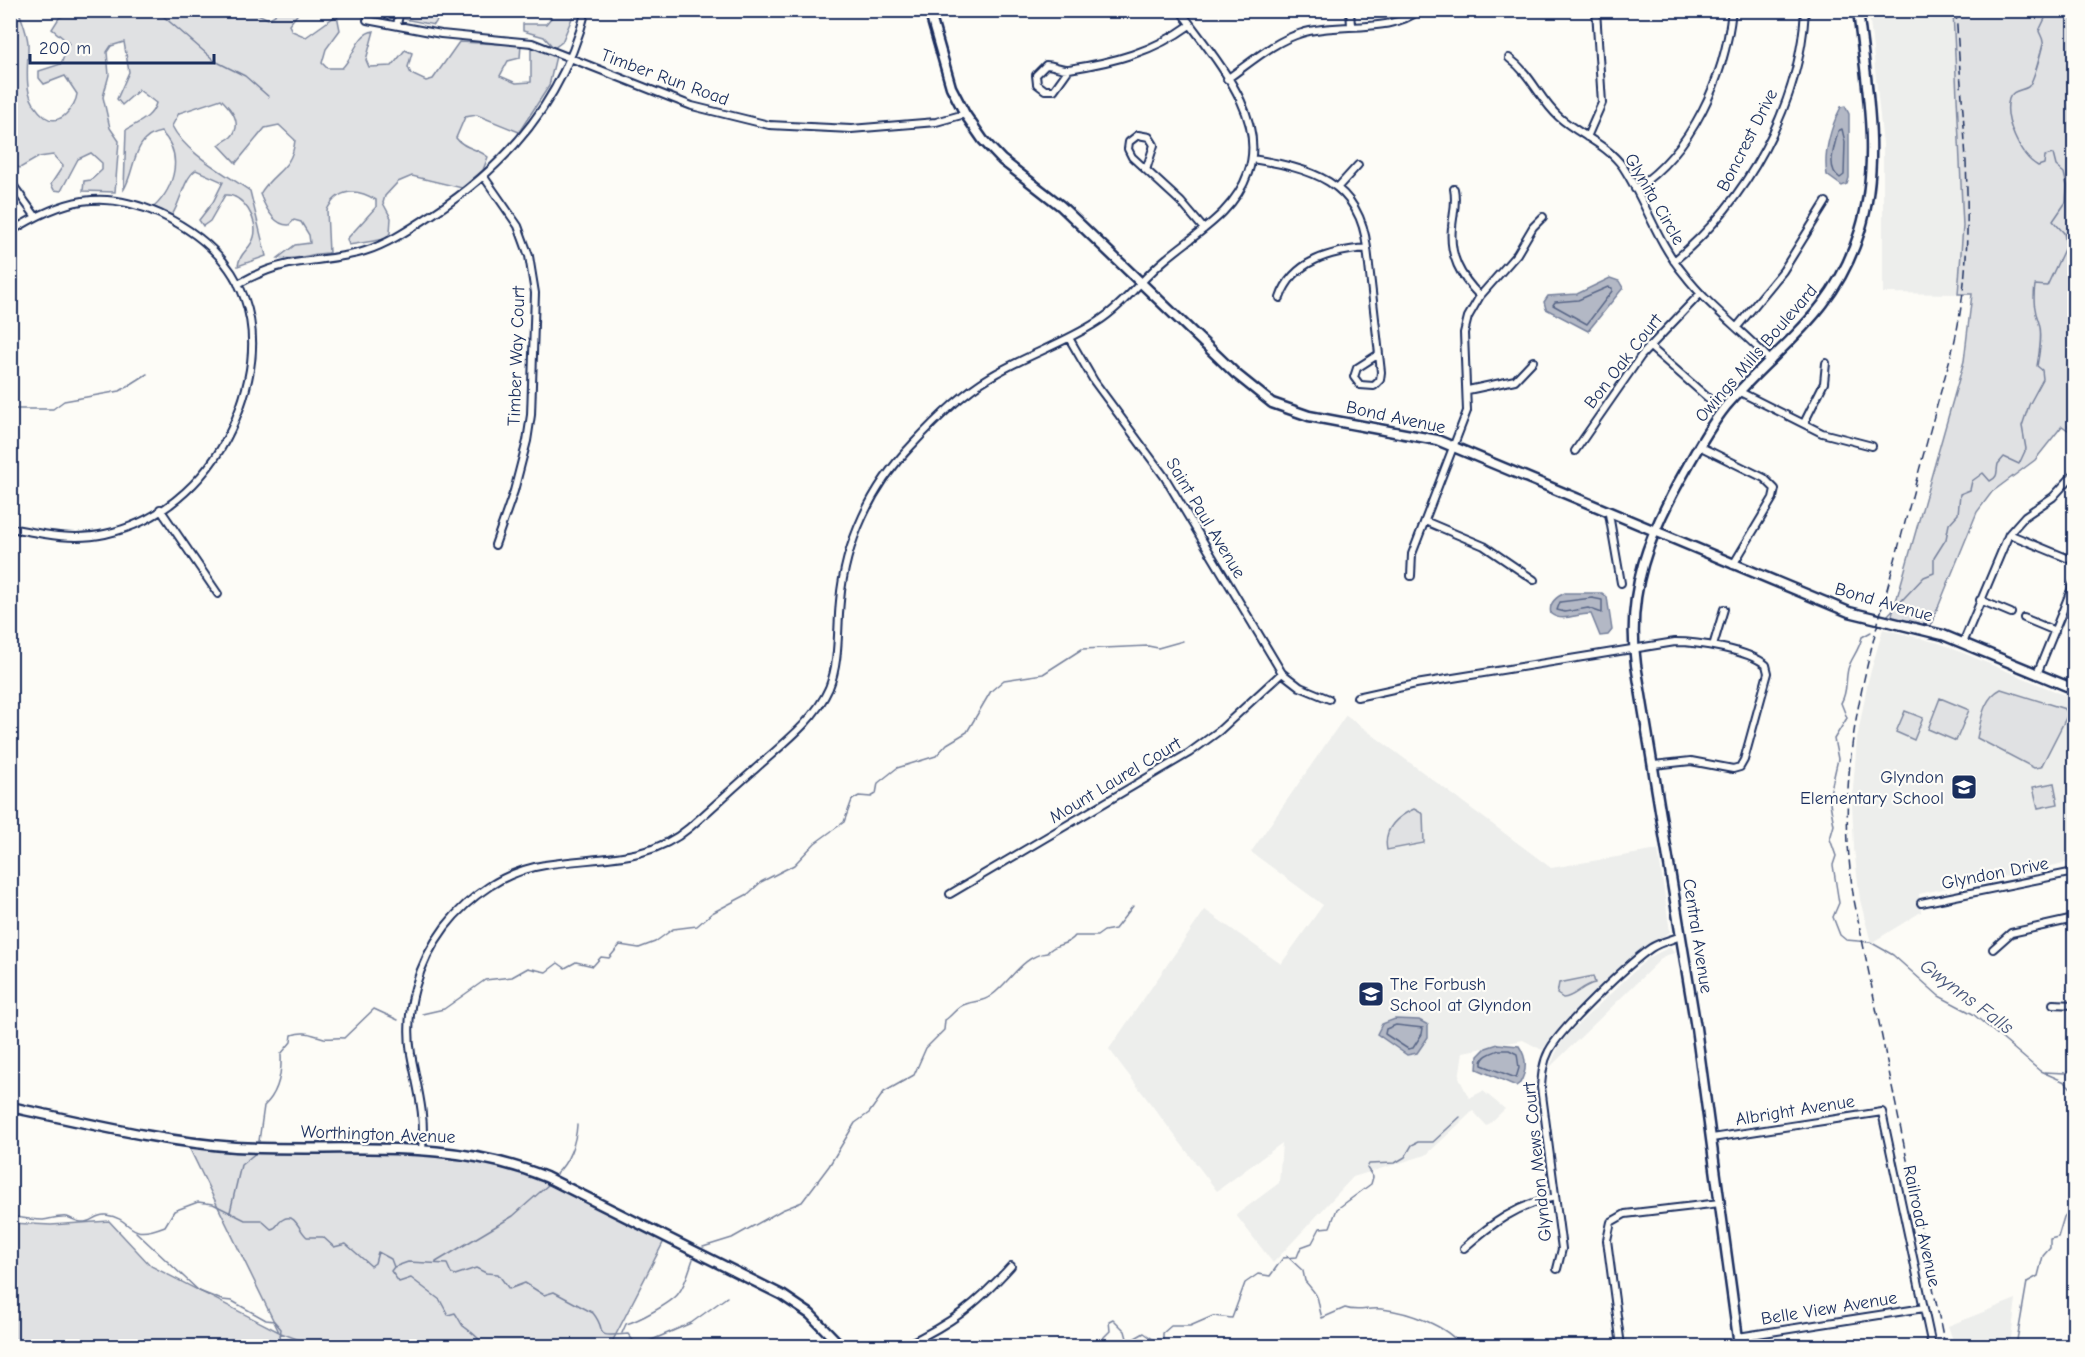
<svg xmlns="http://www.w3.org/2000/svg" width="2085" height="1357" viewBox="0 0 2085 1357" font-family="'Comic Neue',sans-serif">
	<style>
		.built { fill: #edeeec }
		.green { fill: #e0e1e3; stroke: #7e88a0; stroke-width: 1.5 }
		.water { fill: #b3b8c5; stroke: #76819c; stroke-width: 1.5 }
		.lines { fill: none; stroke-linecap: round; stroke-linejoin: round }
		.shore { stroke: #586687; stroke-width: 1.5 }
		.stream { stroke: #76819c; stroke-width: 1.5 }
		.street-casing { stroke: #1b2f5e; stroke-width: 10 }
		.secondary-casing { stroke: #1b2f5e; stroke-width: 13 }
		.street { stroke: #fdfcf7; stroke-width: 6 }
		.secondary { stroke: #fdfcf7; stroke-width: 8 }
		.rail { stroke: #1b2f5e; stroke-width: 1.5; stroke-dasharray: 9 4.5; stroke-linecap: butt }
		.labels { text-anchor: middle; stroke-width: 4.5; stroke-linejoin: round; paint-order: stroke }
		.street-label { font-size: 18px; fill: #1b2f5e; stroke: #fdfcf7 }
		.poi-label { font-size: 18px; fill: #1b2f5e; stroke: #fdfcf7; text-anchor: end }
		.water-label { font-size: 20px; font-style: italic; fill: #49587d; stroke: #fdfcf7 }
	</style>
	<rect width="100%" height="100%" fill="#fdfcf7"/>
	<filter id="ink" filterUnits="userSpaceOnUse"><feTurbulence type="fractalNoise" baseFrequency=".0167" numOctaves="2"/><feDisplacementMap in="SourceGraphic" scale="12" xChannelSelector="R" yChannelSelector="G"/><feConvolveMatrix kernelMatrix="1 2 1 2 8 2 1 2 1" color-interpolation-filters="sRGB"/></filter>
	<g filter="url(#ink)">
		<!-- built -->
		<path class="built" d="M1869 11H1953L1963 226 1958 294 1883 293V145Z
			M1883 629 1939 643 2074 699V861L1919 894 1921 912 1871 943 1860 900 1854 849 1852 801 1857 739 1868 681Z
			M1346 715 1551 868 1658 850 1670 932 1640 951 1563 1023 1542 1050 1523 1040 1463 1052 1459 1078 1469 1098 1483 1091 1505 1109 1487 1126 1473 1111 1426 1155 1353 1177 1273 1263 1236 1215 1279 1183 1282 1143 1217 1191 1109 1049 1205 910 1281 964 1323 905 1251 852Z
			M1670 947 1674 953 1664 956 1549 1068 1559 1046 1569 1033 1648 958Z
			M2016 1299 2010 1346H1955L1948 1326Z"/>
		<!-- green -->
		<path class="green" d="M250 10 268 19 275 15 276 11H300L289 25 292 31 306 37 337 15 340 30 326 49 322 63 327 68H342C354 57 357 33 374 31L366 60 369 67 392 66 405 50 412 53 408 67 411 74 426 81 433 79 459 42 521 45 520 58 508 61 500 76 516 83 531 82V47L556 56 549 86 519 132 477 115 465 117 456 138C464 149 478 148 488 157L483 170 462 188 412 176 398 182 385 196 383 203 391 218 390 233 386 239 349 245 347 239 376 207V200C357 188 338 188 327 210L329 253C312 253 294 261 278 258L295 245 310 243 309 235 301 222 294 220 289 225C274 226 265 207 260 194 273 171 292 171 295 140L279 125 265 128 236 163 219 145C222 142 227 140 231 137 244 123 230 108 221 99L179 113 172 126C186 154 225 173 250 191L266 256 238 266C239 253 251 249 254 237 259 220 243 194 225 195L210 221 203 226 199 220 213 202 223 182 196 170C183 179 181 202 172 215L154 207C175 187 184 154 161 132 132 137 136 169 124 189L126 130C138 122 152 118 156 103L139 90 122 105 117 99 129 72 124 42 111 46 107 52 109 75 103 97 110 128 119 141 115 192 83 191 84 181 91 180 102 170V163L91 153 78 159 61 191 54 190 51 184 63 166 53 155 39 157 20 168 11 164V141L18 133 17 126 11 120V11H19C22 21 27 32 28 43 29 71 20 96 45 117 52 122 60 120 66 114 71 108 76 103 77 94L65 76 44 84 39 78V71L61 64 69 43 52 29 59 18 72 11Z
			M435 10 438 19 434 25 404 19 405 11Z
			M551 11H575L562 42 554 48 544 37 523 31V24H546L551 18Z
			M1953 11H2074V413L2068 426 2074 430V434L2062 426 2035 460 1992 492 1977 512 1930 627 1891 619 1964 361 1972 294H1958L1963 226Z
			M2001 689 2065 709 2068 714 2041 767 2034 768 1977 738C1981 720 1983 698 2001 689Z
			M1940 698 1969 710 1956 741 1928 729Z
			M1905 711 1923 718 1914 740 1896 732Z
			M2054 783 2058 804 2038 808 2033 787Z
			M1414 809 1423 814 1424 843 1387 850C1383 830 1396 817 1414 809Z
			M1593 976 1595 983C1582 985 1575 997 1563 998L1557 994 1559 983Z
			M187 1143 431 1153 489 1161 534 1176 665 1239 610 1346H315L281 1333 277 1346H11L10 1223 51 1225 109 1221 151 1266 279 1332Z"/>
		<!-- water -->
		<path class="water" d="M1845 106 1849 114V178L1847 184 1842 186 1827 175C1823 154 1831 126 1841 107Z
			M1610 278 1619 281 1623 288 1588 331 1546 309 1544 302 1548 296 1577 294Z
			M1565 593H1602L1607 597 1612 630 1608 635 1600 636 1591 614C1578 613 1563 623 1551 614 1548 603 1556 597 1565 593Z
			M1395 1019 1419 1020 1428 1025V1037L1417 1053 1407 1055 1377 1034 1382 1024Z
			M1498 1044 1519 1046C1527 1058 1527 1071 1520 1083L1516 1086 1477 1069 1478 1056 1486 1048Z"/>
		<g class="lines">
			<!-- shore -->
			<path class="shore" d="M1842 129 1845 142 1844 175 1840 178C1825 168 1835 146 1838 131Z
				M1608 287 1612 288V291L1587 324 1553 305 1555 302 1578 300Z
				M1592 598 1602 600V613L1588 608 1565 612 1557 610 1560 602Z
				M1396 1025 1423 1028 1422 1034 1413 1048 1408 1049 1385 1034 1386 1029Z
				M1499 1050H1509L1517 1054 1519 1068 1516 1078 1482 1065C1481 1056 1491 1053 1499 1050Z"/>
			<!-- stream -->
			<path class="stream" d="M156 10 215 61 245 76 269 97
				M2064 233 2074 238
				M10 409H53L64 401 120 391 147 374
				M1887 616 1924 577 1934 573V558L1946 539 1949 524 1958 514 1960 494 1970 490 1972 481 1983 473 1990 481C1999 477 1996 472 1998 464L2004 457 2019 464 2026 449 2022 426 2029 405 2043 379 2042 370 2037 366C2039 354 2043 335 2039 323 2034 310 2033 300 2035 285L2047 286 2066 245 2064 233 2053 221 2066 202 2067 186 2064 173 2056 166 2053 154 2045 156 2044 164 2038 166C2020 156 2003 119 2009 99 2012 90 2021 91 2028 87 2033 83 2041 52 2043 44 2044 39 2040 35 2039 31L2049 10
				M1871 632 1862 637C1859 651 1851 658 1848 669 1845 682 1848 691 1841 703L1847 718 1834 739 1838 759 1829 798 1834 825 1830 839 1836 856 1833 865 1839 903 1833 917 1840 935 1846 940 1870 942 1893 955 1939 996 1973 1014 2040 1071 2065 1082 2074 1091
				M422 1014 444 1009 485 980 512 977 528 968 546 972 558 963 565 968 576 962 593 966 601 957 609 958 620 945 639 948 655 942 673 929 697 926 712 913 748 894 761 882 794 865 815 843 844 822 852 800 859 796 871 797 876 794 878 783 897 768 936 756 947 744 967 732 991 691 1004 680 1043 674 1082 649 1148 646 1158 648 1183 641
				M2044 1072 2065 1073 2074 1070
				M259 1141 264 1106C278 1093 282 1074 281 1054L291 1042 292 1035C305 1030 312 1035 324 1038 331 1039 338 1037 344 1038L374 1009 398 1020
				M556 1174C569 1162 576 1142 577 1125
				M230 1212 241 1165 257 1152
				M10 1216C21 1218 32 1220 43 1220 51 1219 59 1216 67 1217 73 1219 78 1223 85 1222 93 1221 96 1214 106 1215 136 1219 124 1242 165 1226L174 1211 198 1202 213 1204 245 1220H261L271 1229C278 1228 276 1224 282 1220 295 1211 299 1231 307 1237H323L334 1247 346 1244 371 1266 375 1263 378 1252 391 1259 394 1267 408 1262 447 1264 451 1273 455 1275 476 1268 486 1273 498 1274 509 1289 525 1283 544 1295 554 1292 593 1313C610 1334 589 1337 628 1334L635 1343H644L647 1346
				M136 1232 199 1291 222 1300 232 1301 266 1320 274 1321 281 1329 279 1346
				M703 1247 732 1238 782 1210 802 1202 829 1166 855 1123 869 1113 884 1092 914 1075 926 1048 944 1030 945 1020C952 1016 957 1006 966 1004 976 1000 982 1003 992 995 1010 982 1023 955 1047 953 1055 942 1067 947 1075 936H1097L1104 931 1115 929 1133 906
				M1287 1256 1303 1271 1305 1281C1323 1302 1315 1294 1322 1318L1345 1308C1358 1313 1369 1307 1382 1309 1407 1312 1447 1325 1461 1346
				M436 1262 513 1216 548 1185
				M394 1267 391 1271 399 1282 411 1278 440 1300 448 1315 455 1313C458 1317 460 1322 463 1326 471 1332 479 1337 484 1346
				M622 1333 626 1324C638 1321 671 1303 678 1294 686 1284 689 1270 693 1259
				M645 1343 691 1323 727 1297
				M1101 1346 1104 1337 1110 1331 1109 1321 1113 1319 1125 1331 1128 1342 1144 1333 1160 1344 1163 1342V1333L1171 1326H1190L1213 1316 1232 1318 1245 1283 1258 1274 1270 1276 1283 1258 1297 1257 1301 1247 1312 1243 1320 1228 1330 1227 1337 1209 1371 1184 1373 1177 1367 1168 1369 1164 1395 1163 1405 1157 1412 1145 1418 1142H1433L1460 1117
				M2016 1346 2027 1282 2038 1276 2043 1256 2050 1248V1239L2058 1237 2064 1217 2074 1205"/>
			<defs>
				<path id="street" d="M1350 10 1351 26
					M367 20 441 34 532 43 692 106 769 125 851 129 936 122 965 114
					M397 25 400 10
					M1509 58C1532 75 1539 99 1559 117 1579 135 1607 144 1623 167 1646 202 1657 242 1684 274 1709 307 1743 331 1771 361
					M1069 69 1054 90H1045L1037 84 1036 75 1046 65C1054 65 1061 70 1069 69 1114 62 1153 52 1190 25
					M1227 79C1250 63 1274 41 1302 33 1337 22 1391 34 1419 10
					M1587 137 1602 103 1596 10
					M1252 159C1310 168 1360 181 1367 248L1381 372 1380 380 1374 386 1360 385 1354 377 1357 368 1379 354
					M1146 170 1154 145 1149 137 1138 135 1129 142 1128 149 1132 157 1181 202 1204 229
					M484 177 518 226 529 256 535 293 531 415 527 441 514 491 495 545
					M10 181 36 217
					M1338 187 1358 165
					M1454 189C1457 203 1453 214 1452 227 1449 256 1460 276 1480 296
					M1635 189C1692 151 1725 78 1732 10
					M10 232C62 199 103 188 160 214 248 256 272 329 236 418 214 474 166 521 105 534 73 541 42 534 10 528
					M1674 261C1746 202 1800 106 1805 10
					M238 284C254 275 270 268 289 264 314 259 340 259 365 251 390 243 411 228 433 214 508 165 564 98 586 10
					M1280 298C1293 260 1332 251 1367 248
					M1737 327 1783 271 1826 202
					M1069 338 1094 381 1164 476 1282 673 1300 687 1329 699
					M1649 346 1708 398
					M1468 390 1515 380 1533 361
					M1740 392 1822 433 1872 446
					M1804 423 1824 383 1826 363
					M1699 446 1764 478 1775 489 1773 498 1733 565
					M1575 451 1641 356 1700 294
					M160 509 218 594
					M1609 514 1621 583
					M1425 521 1484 546 1534 580
					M2009 534 2074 561
					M1411 576 1412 554 1467 411 1464 333 1468 317 1480 296 1517 254 1533 227 1543 217
					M1980 600 2011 613
					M2024 618 2055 631
					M1963 643 2009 534 2025 516 2053 497 2074 474
					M1713 646 1724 609
					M2037 674 2074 583
					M1357 697 1416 684 1675 642C1697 642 1749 650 1766 665L1768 673 1744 760 1740 767 1733 769 1691 761 1654 765
					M950 894 1189 753 1219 731 1282 673
					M1921 903 2074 872
					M1993 949 2011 933 2074 919
					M2053 1004 2074 1005
					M1712 1138 1882 1112 1932 1346
					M422 1149C426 1115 417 1087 411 1054 404 1009 418 963 445 927 469 896 505 871 545 865 595 856 647 864 689 828 711 809 732 789 754 770 781 745 814 722 829 688 840 660 837 630 840 601 845 543 871 487 912 445 935 420 961 394 990 377 1024 356 1063 344 1097 322 1124 305 1142 278 1167 258 1198 232 1234 213 1248 173 1269 115 1211 55 1180 10
					M1464 1248C1492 1223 1517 1205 1555 1197
					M1557 1269 1562 1249 1541 1087C1542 1074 1543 1062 1549 1051 1560 1029 1629 963 1651 948 1660 942 1671 940 1681 936
					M1738 1337 1924 1308
					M904 1346C952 1323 975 1306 1011 1266
					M1621 1346 1607 1240 1611 1222 1625 1214 1720 1203"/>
				<path id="secondary" d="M929 10 951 87 965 114 983 140 1002 160 1061 206 1236 374 1272 403 1309 416 1437 440 1849 612 1943 635 2074 689
					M10 1107C83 1122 161 1142 235 1147 340 1153 446 1136 546 1177L782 1295 810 1314 841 1346
					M1739 1346 1696 1028 1636 665C1626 591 1649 534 1685 471 1697 449 1710 426 1726 406 1779 344 1833 317 1860 231 1882 160 1866 83 1858 10"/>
			</defs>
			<!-- street casing -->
			<use href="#street" class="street-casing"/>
			<!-- secondary casing -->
			<use href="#secondary" class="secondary-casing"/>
			<!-- street -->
			<use href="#street" class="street"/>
			<!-- secondary -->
			<use href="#secondary" class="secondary"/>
			<!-- rail -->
			<path class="rail" d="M1945 1346 1854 900C1834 773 1862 681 1895 560 1914 488 1934 416 1954 344 1979 236 1962 121 1956 10"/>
		</g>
	</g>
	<!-- icons -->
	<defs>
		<symbol id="school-square" viewBox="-11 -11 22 22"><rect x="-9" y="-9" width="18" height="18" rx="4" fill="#1b2f5e" stroke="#fdfcf7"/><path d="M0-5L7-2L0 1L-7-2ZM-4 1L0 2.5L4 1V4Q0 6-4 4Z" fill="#fff"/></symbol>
	</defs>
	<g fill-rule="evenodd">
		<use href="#school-square" x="1949" y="772" width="30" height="30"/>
		<use href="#school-square" x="1356" y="979" width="30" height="30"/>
	</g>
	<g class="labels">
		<!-- street labels -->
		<g class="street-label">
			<text transform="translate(665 77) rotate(20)" y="6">Timber Run Road</text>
			<text transform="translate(1747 140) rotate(-63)" y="6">Boncrest Drive</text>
			<text transform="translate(1655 199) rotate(60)" y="6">Glynita Circle</text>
			<text transform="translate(1756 353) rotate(-49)" y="6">Owings Mills Boulevard</text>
			<text transform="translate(516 356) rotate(-88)" y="6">Timber Way Court</text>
			<text transform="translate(1623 361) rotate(-52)" y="6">Bon Oak Court</text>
			<text transform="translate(1396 417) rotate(12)" y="6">Bond Avenue</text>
			<text transform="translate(1206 518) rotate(59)" y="6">Saint Paul Avenue</text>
			<text transform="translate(1884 602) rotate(16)" y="6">Bond Avenue</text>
			<text transform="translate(1115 780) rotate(-31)" y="6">Mount Laurel Court</text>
			<text transform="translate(1995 873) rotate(-11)" y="6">Glyndon Drive</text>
			<text transform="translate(1698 936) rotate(81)" y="6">Central Avenue</text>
			<text transform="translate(1795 1110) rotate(-9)" y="6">Albright Avenue</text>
			<text transform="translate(378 1134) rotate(2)" y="6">Worthington Avenue</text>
			<text transform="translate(1537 1162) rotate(-96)" y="6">Glyndon Mews Court</text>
			<text transform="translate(1922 1226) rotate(78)" y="6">Railroad Avenue</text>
			<text transform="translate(1829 1308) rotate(-9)" y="6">Belle View Avenue</text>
		</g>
		<!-- poi labels -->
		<g class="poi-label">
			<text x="1944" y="783">Glyndon<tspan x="1944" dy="21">Elementary School</tspan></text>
			<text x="1390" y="990" text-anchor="start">The Forbush<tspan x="1390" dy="21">School at Glyndon</tspan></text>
		</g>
		<!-- water labels -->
		<g class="water-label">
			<text transform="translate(1967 996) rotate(37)" y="7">Gwynns Falls</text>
		</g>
	</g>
	<!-- margin -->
	<rect width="2085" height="1357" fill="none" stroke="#fdfcf7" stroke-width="36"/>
	<rect x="18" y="18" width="2049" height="1321" fill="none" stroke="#1b2f5e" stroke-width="2" filter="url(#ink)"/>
	<!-- scale -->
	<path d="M30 54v9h184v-9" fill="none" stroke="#1b2f5e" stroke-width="3"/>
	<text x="39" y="54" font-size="18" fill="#1b2f5e" stroke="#fdfcf7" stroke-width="4.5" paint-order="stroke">200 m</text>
</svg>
